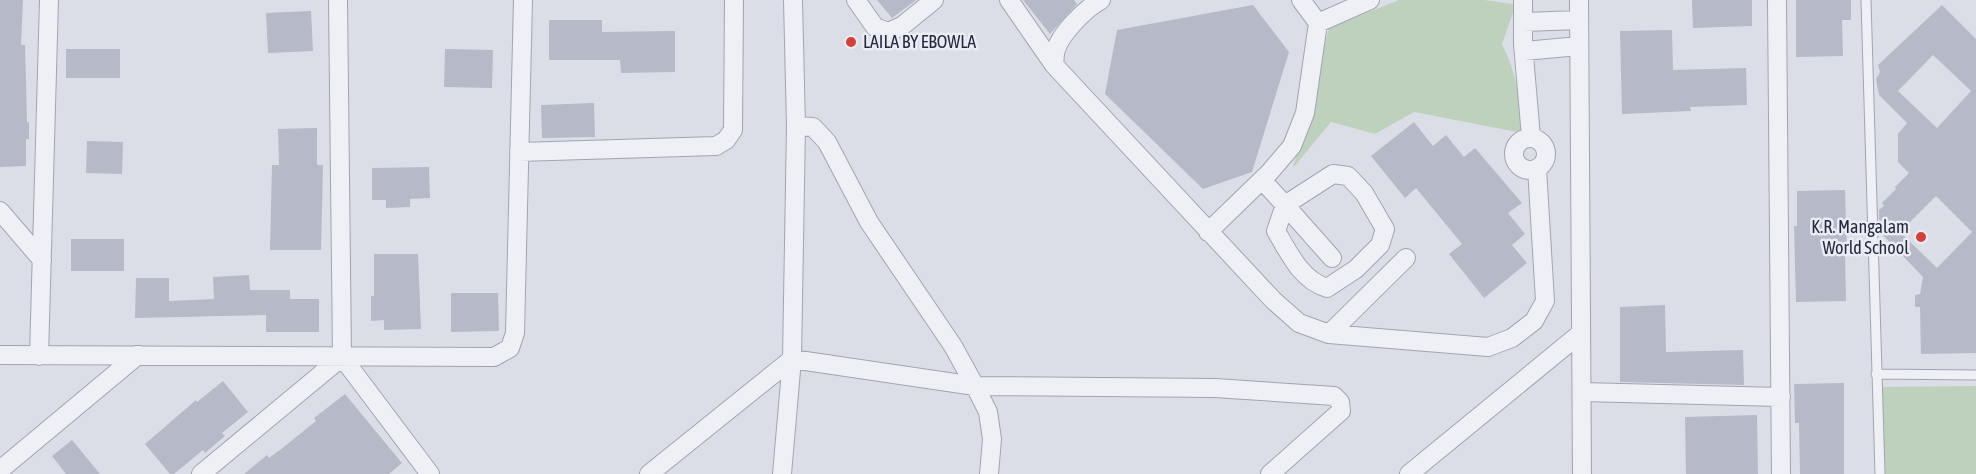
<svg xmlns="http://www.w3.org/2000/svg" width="1976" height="474" viewBox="0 0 1976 474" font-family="'Asap Condensed',sans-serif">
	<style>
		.green { fill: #bed1bd }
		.building { fill: #b6b9c7; fill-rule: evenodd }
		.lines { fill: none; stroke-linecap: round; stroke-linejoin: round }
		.service-casing { stroke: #a1a4b1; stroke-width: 11 }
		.minor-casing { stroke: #a1a4b1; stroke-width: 20 }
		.service { stroke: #eff0f5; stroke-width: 9 }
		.minor { stroke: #eff0f5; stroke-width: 18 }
		.poi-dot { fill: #d44039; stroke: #ebedf5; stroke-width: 2 }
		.labels { text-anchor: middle; stroke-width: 5; stroke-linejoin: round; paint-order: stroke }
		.poi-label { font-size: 18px; fill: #25293e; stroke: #ebedf5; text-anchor: start }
	</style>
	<rect width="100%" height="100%" fill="#dcdee7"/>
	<!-- green -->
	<path class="green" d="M1399 0H1484L1513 4 1514 10 1502 44C1517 75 1520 99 1522 133L1414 112 1375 134 1331 122 1293 168 1329 28Z
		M1976 386V474H1882L1880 387Z"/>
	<!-- building -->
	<path class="building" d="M0 0H23L21 45H25L27 122H29V139H26V166L0 167Z
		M877 0H916L892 18Z
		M1023 0H1074L1077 4 1050 34Z
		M1692 0H1752V26L1693 28Z
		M1796 0H1851V20H1842L1843 56 1796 57Z
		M1253 5 1289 52 1252 172 1203 189 1105 94 1117 30Z
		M1942 5 1976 39V353L1921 354 1920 307H1915V295L1920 294 1923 277 1880 232 1882 227 1879 225V210L1884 206 1882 203 1896 189 1895 187 1909 173 1898 162V134L1907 123 1879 95 1876 79 1880 72 1878 65ZM1933 55 1971 91 1937 128 1898 91ZM1936 196 1972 232 1937 268 1900 232Z
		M311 11 313 51 268 53 266 13Z
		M549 20H602V32L675 31V72L621 73 620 60H549Z
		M1672 30 1673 70 1746 68 1747 105 1690 107 1691 111 1622 114 1620 31Z
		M66 49H120V78H66Z
		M445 49 493 50 492 88 444 87Z
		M594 103 595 137 542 138 541 105Z
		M1414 122 1433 146 1446 135 1464 157 1475 148 1522 203 1508 213 1525 234 1512 245 1527 263 1484 298 1449 254 1462 244 1416 188 1405 198 1371 156Z
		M317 128V165H323L321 250H270L272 165H279L278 129Z
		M87 141 123 142 122 174 86 173Z
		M429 167 430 198 410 199V207L386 208V200H372V168Z
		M1845 190 1847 255H1845L1846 301 1796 302 1794 226H1797V191Z
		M71 239H124V271H71Z
		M374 254H418L421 329 384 330V320L371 321V296H374Z
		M249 275 250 290H290V299H319V332H266V315L135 318 136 278H169V301L214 299 213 277Z
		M451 293H498L499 331 451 332Z
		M1665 305 1666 352 1743 350 1744 385 1620 382V307Z
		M223 381 248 412 222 433 225 436 205 453 203 450 174 474H170L145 444 196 400 197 402Z
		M1844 383V474H1800L1799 423H1795L1794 384Z
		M345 394 402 463 389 474H244L267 455 269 458 285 446 316 421 314 418Z
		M1757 415 1758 474H1686L1685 417Z
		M72 440 100 474H66L52 456Z"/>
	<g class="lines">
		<defs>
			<path id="service" d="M1866 0 1880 474
				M1876 374 1976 375"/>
			<path id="minor" d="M338 0 342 357 430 474
				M856 0 875 27 888 32 902 26 934 0
				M1009 0 1054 65 1273 300 1299 323 1329 334 1488 347 1512 338 1534 321 1545 301 1537 168
				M1301 0 1318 23
				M1523 0V44L1531 137
				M1579 0 1582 474
				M1777 0 1781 474
				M1523 22 1579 20
				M1524 51 1579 46
				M1054 65C1055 60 1054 55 1056 50 1060 34 1086 8 1101 0
				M796 126 813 127 827 142 869 222 953 346 975 386 988 412 992 439 989 474
				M1514 154a16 16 0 1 1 32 0a16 16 0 1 1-32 0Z
				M519 152 716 146 726 140 733 130 734 0
				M1262 180 1285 205 1276 231C1289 253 1301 280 1327 288L1356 269 1380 245 1385 229 1364 193 1348 176 1333 174 1285 205 1332 258
				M0 211 42 260
				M1208 232 1269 173 1292 146 1305 113 1318 23 1370 0
				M1329 334 1406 258
				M0 355 494 357 510 348 515 333 523 0
				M39 356 49 0
				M1582 392 1781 397
				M0 470 138 355
				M201 474 342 357
				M649 474 792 359 975 386 1215 388 1334 396 1340 402 1341 411 1270 474
				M782 474 792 359 796 126 793 0
				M1409 474 1581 333"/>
		</defs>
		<!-- service casing -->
		<use href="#service" class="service-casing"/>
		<!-- minor casing -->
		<use href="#minor" class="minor-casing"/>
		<!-- service -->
		<use href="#service" class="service"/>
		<!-- minor -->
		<use href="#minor" class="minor"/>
	</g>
	<!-- markers -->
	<g class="poi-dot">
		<circle cx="851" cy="42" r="6"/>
		<circle cx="1921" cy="237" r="6"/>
	</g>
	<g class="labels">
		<!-- poi labels -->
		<g class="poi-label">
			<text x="863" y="48">LAILA BY EBOWLA</text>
			<text x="1909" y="233" text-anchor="end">K.R. Mangalam<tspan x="1909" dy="21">World School</tspan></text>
		</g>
	</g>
</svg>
